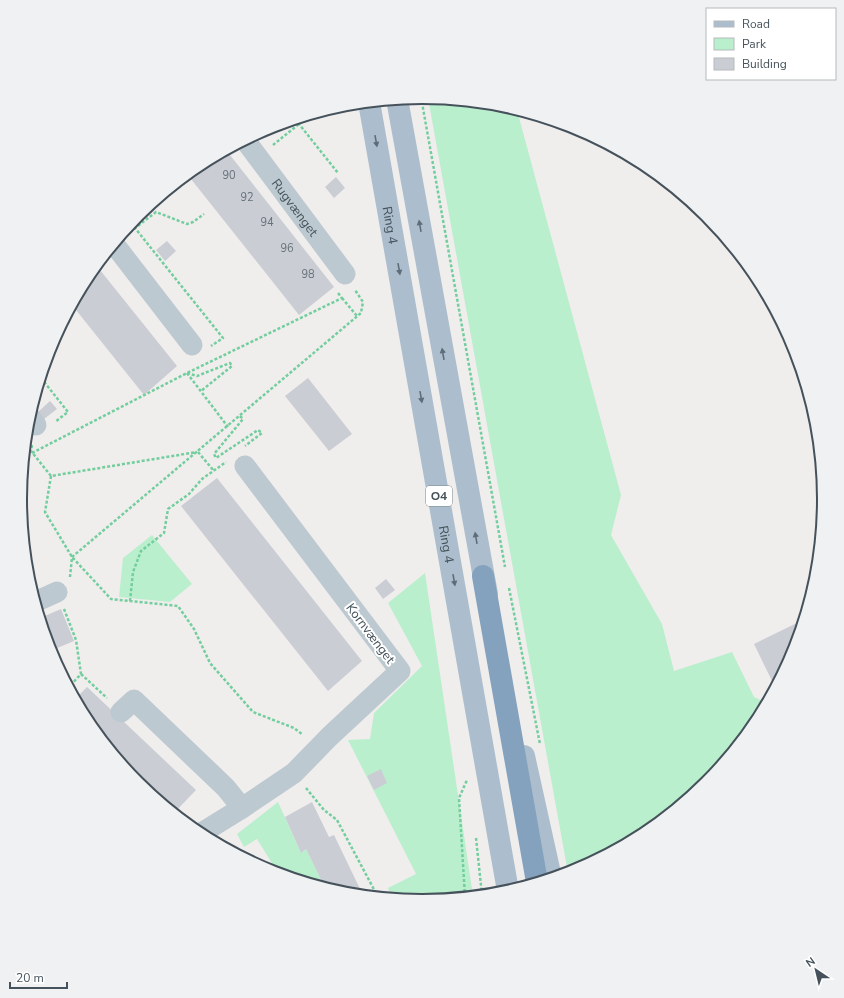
<svg xmlns="http://www.w3.org/2000/svg" width="844" height="998" viewBox="0 0 844 998" font-family="'Nunito Sans',sans-serif">
	<style>
		.green { fill: #baefcd }
		.building { fill: #cacdd3 }
		.lines { fill: none; stroke-linecap: round; stroke-linejoin: round }
		.path { stroke: #72ce9d; stroke-width: 2.5; stroke-dasharray: 3 2; stroke-linecap: butt }
		.street { stroke: #bdc9d0; stroke-width: 21 }
		.primary { stroke: #acbecd; stroke-width: 22 }
		.highway { stroke: #84a2be; stroke-width: 22 }
		.oneway { fill: #5f6d78 }
		.labels { text-anchor: middle; stroke-width: 4; stroke-linejoin: round; paint-order: stroke }
		.number-label { font-size: 11px; fill: #667179 }
		.shield { fill: #fff; stroke: #7d868c; stroke-width: 1 }
		.shield-label { font-size: 12px; font-weight: bold; fill: #45525b }
		.street-label { font-size: 13px; fill: #45525b; stroke: #fff }
		.rim { fill: none; stroke: #45525b; stroke-width: 2 }
	</style>
	<rect width="100%" height="100%" fill="#f0eded"/>
	<!-- green -->
	<path class="green" d="M428 98 501 105 517 110 621 495 611 535 662 624 674 671 732 652 754 697 767 703 756 723 706 783 645 833 576 870 568 873Z
		M152 535 192 584 170 602 119 597 123 558Z
		M425 573 473 896 422 901 392 898 388 888 416 874 348 740 370 739 374 713 422 666 388 603Z
		M278 802 301 853 306 849 325 888 278 873 257 839 244 847 237 834Z"/>
	<!-- building -->
	<path class="building" d="M226 150 334 287 299 315 187 174 199 165Z
		M336 177 345 188 334 198 325 187Z
		M682 195 698 208 691 212Z
		M167 241 176 251 165 261 156 250Z
		M96 265 177 366 144 395 72 305 88 275Z
		M308 378 352 434 329 451 285 396Z
		M50 401 57 409 44 419 38 412Z
		M217 478 362 661 328 691 181 506Z
		M386 579 395 590 383 599 375 588Z
		M61 609 74 641 50 651 40 618Z
		M803 620 793 653 775 687 754 644Z
		M87 687 196 790 174 813 138 783 88 722 75 699Z
		M381 769 387 783 374 790 367 776Z
		M312 802 329 837 334 835 363 895 343 893 325 888 306 849 301 853 285 817Z"/>
	<g class="lines">
		<!-- path -->
		<path class="path" d="M421 97 505 567
			M295 119 338 173
			M273 145 299 124
			M131 223 223 338 211 346
			M130 232 156 212 187 224 193 222 204 214
			M342 298 357 316
			M187 373 197 376 230 363 232 366 201 391
			M187 373 228 427
			M41 378 68 412 55 422
			M240 416 243 419 214 454 216 458 258 430 262 433 245 446
			M32 445 31 451 51 476 197 452
			M198 452 214 471
			M32 453 187 373 342 298 338 293
			M51 476 45 512 72 557 111 599 178 606 194 629 210 663 253 712 294 728 303 735
			M70 577 72 557 361 313 363 302 355 290
			M509 588 540 744
			M130 601 133 572 141 551 164 533 168 509 189 494 202 479 226 462
			M64 609 76 640 81 674 69 687
			M81 674 107 698
			M306 788 324 810 337 820 378 897
			M476 838 482 895
			M465 897 459 798 467 780"/>
		<!-- street -->
		<g class="street">
			<path id="s1" d="M245 140 345 274"/>
			<path d="M114 244 192 345"/>
			<path d="M29 416 36 425"/>
			<path d="M35 602 57 592"/>
			<path d="M121 712 134 700 226 788 242 808"/>
			<path d="M200 834 242 808 294 773 329 737 400 671 245 466"/>
		</g>
		<!-- primary -->
		<g class="primary">
			<path d="M397 99 487 594"/>
			<path id="s2" d="M369 102 508 891"/>
			<path d="M524 756 551 878"/>
		</g>
		<!-- highway -->
		<path class="highway" d="M483 576 537 882"/>
	</g>
	<!-- one-way arrows -->
	<defs><path id="oneway-solid" d="M-6-.8H1V-3.2L6.5 0L1 3.2V.8H-6Z"/></defs>
	<g class="oneway">
		<use href="#oneway-solid" transform="translate(376 141) rotate(80)"/>
		<use href="#oneway-solid" transform="translate(420 226) rotate(-100)"/>
		<use href="#oneway-solid" transform="translate(399 269) rotate(80)"/>
		<use href="#oneway-solid" transform="translate(443 354) rotate(-100)"/>
		<use href="#oneway-solid" transform="translate(421 397) rotate(80)"/>
		<use href="#oneway-solid" transform="translate(476 538) rotate(-100)"/>
		<use href="#oneway-solid" transform="translate(454 580) rotate(80)"/>
	</g>
	<g class="labels">
		<!-- number labels -->
		<g class="number-label">
			<text x="229" y="179">90</text>
			<text x="247" y="201">92</text>
			<text x="267" y="226">94</text>
			<text x="287" y="252">96</text>
			<text x="308" y="278">98</text>
		</g>
		<!-- shield labels -->
		<rect class="shield" x="426" y="486" width="26" height="20" rx="3"/>
		<g class="shield-label">
			<text x="439" y="500">O4</text>
		</g>
		<!-- street labels -->
		<g class="street-label">
			<text dy="5" stroke="none"><textPath href="#s1" startOffset="84">Rugvænget</textPath></text>
			<text dy="5" stroke="none"><textPath href="#s2" startOffset="125">Ring 4</textPath></text>
			<text dy="5" stroke="none"><textPath href="#s2" startOffset="449">Ring 4</textPath></text>
			<text transform="translate(371 633) rotate(53)" y="5">Kornvænget</text>
		</g>
	</g>
	<!-- crop -->
	<path d="M0 0H844V998H0ZM27 499a395 395 0 1 1 790 0a395 395 0 1 1-790 0Z" fill="#f0f1f2" fill-rule="evenodd"/>
	<path class="rim" d="M27 499a395 395 0 1 1 790 0a395 395 0 1 1-790 0Z"/>
	<!-- legend -->
	<rect x="706" y="8" width="130" height="72" fill="#ffffff" stroke="#b5babd"/>
	<rect x="714" y="21" width="20" height="6" fill="#acbecd" stroke="#b5babd"/>
	<text x="742" y="28" font-size="12" fill="#45525b">Road</text>
	<rect x="714" y="38" width="20" height="12" fill="#baefcd" stroke="#b5babd"/>
	<text x="742" y="48" font-size="12" fill="#45525b">Park</text>
	<rect x="714" y="58" width="20" height="12" fill="#cacdd3" stroke="#b5babd"/>
	<text x="742" y="68" font-size="12" fill="#45525b">Building</text>
	<!-- north arrow -->
	<g transform="translate(816 970) rotate(325)" stroke="#ffffff" stroke-width="3" paint-order="stroke">
	<path d="M0-3L7 15L0 10L-7 15Z" fill="#45525b"/>
	<text y="-6" font-size="11" font-weight="bold" text-anchor="middle" fill="#45525b">N</text>
	</g>
	<!-- scale -->
	<path d="M10 982v6h57v-6" fill="none" stroke="#45525b" stroke-width="2"/>
	<text x="16" y="982" font-size="12" fill="#45525b" stroke="#ffffff" stroke-width="3" paint-order="stroke">20 m</text>
</svg>
